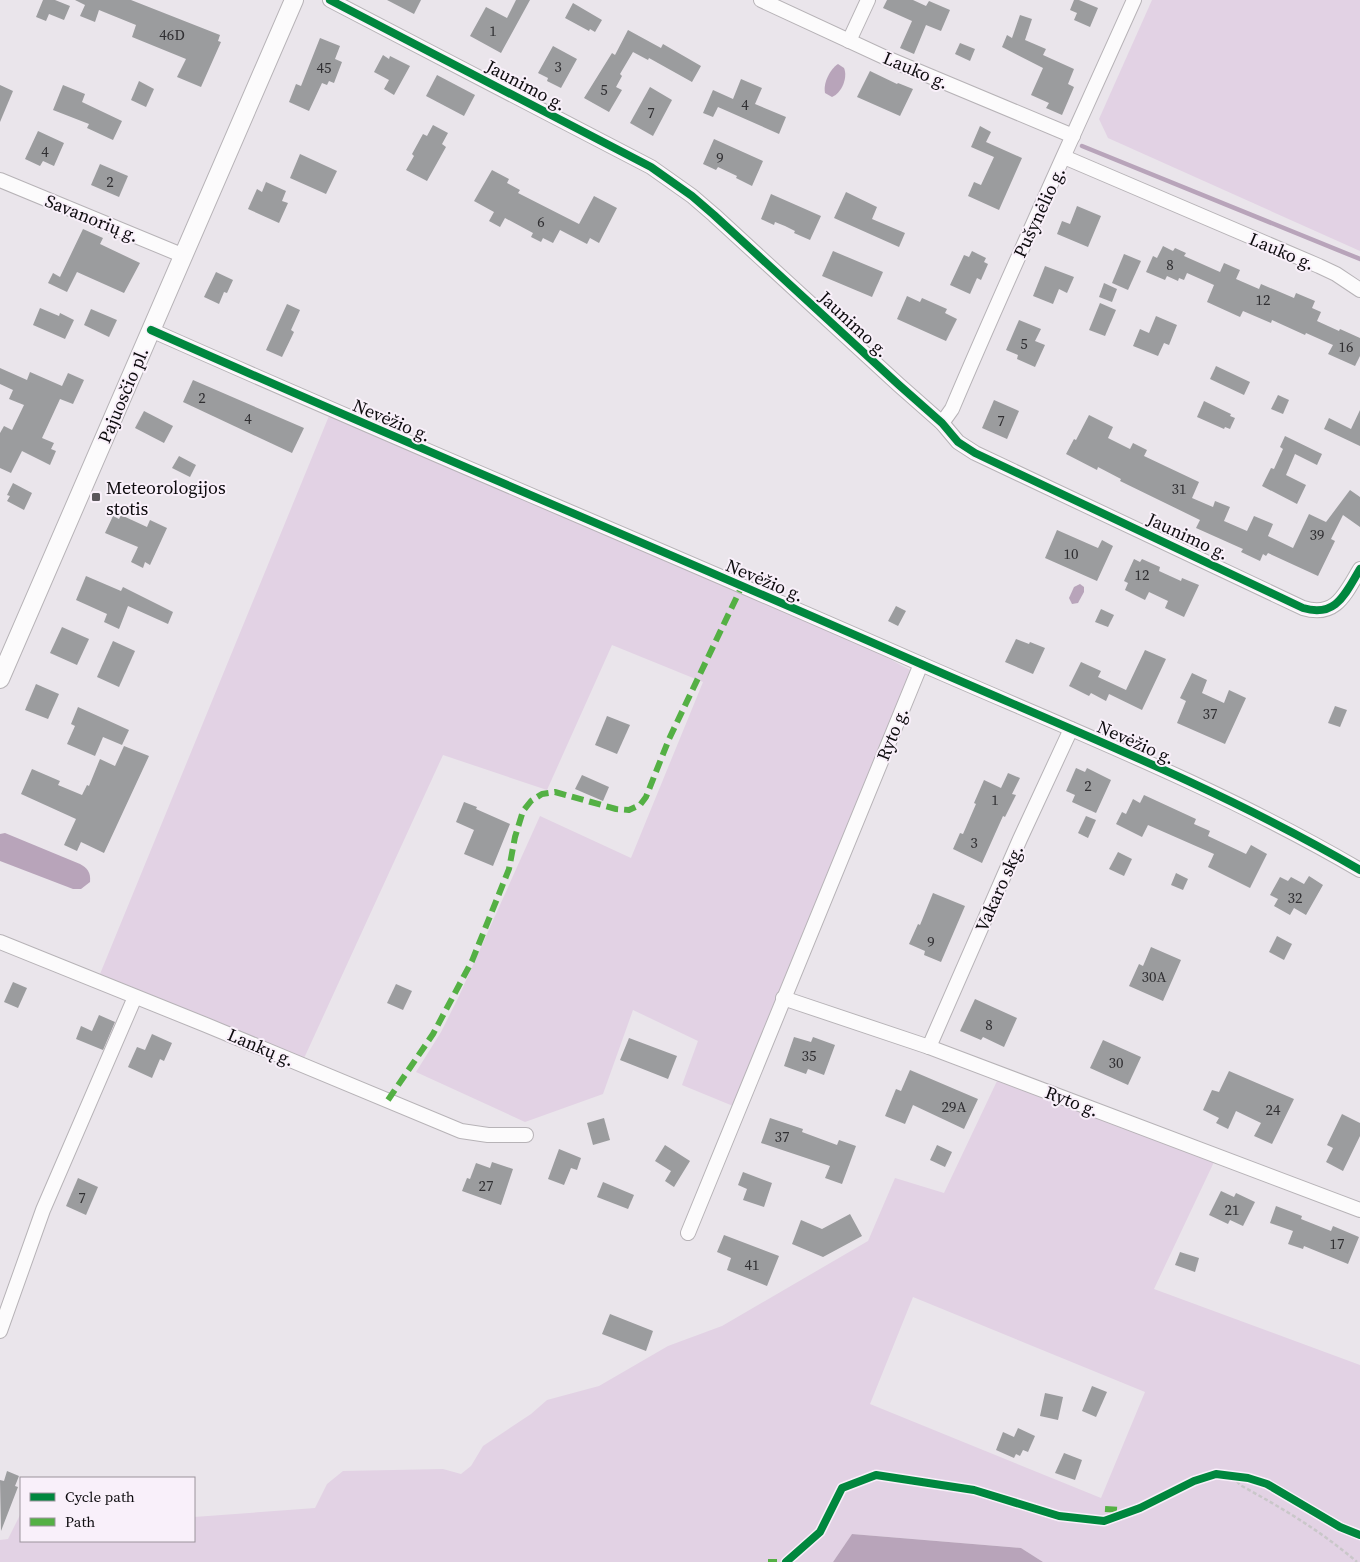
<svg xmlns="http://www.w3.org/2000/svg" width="1360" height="1562" font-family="'Source Serif 4',serif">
<rect width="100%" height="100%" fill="#eae5eb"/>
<!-- green -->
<g fill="#e2d2e4" fill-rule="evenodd">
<path d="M1152,0H1360V251L1108,138L1099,119Z"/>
<path d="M331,411L742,586L746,596L856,641L912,671L733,1106L682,1085L698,1041L633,1010L603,1094L525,1122L416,1072L441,1032L459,996L540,816L631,858L703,682L612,645L547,790L443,755L300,1067L188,1012L100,974Z"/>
<path d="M997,1081L1214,1162L1154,1289L1360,1365V1562H1043L1021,1548L852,1534L833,1562H0V1540L8,1539L21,1513V1541H194V1517L315,1508L327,1484L343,1471L443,1469L461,1474L471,1466L483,1446L531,1414L547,1400L599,1386L668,1346L722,1326L868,1241L895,1178L944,1193ZM913,1297L1145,1392L1101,1498L870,1404Z"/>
</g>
<!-- water -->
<g fill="#b8a4ba">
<path d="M838,64L844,68C848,77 842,93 832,97L825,93C823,83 830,69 838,64Z"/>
<path d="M1080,584L1084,587V592L1078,603L1072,604L1069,598L1074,587Z"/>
<path d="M5,833L80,864C87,868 91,872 90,882L81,889H73L0,861V834Z"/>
<path d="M852,1534L1021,1548L1043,1562H833Z"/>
</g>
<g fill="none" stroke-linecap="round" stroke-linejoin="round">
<!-- stream -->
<path stroke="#b8a4ba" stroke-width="4.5" d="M1082,146L1360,259"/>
</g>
<!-- building -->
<g fill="#9b9c9e">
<path d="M43,0H55L70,6L64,20L49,14L46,21L36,17Z"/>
<path d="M75,0H131L220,35L218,41L221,42L201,87L177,77L186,59L132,37L136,25L99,10L95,22L80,16L85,5Z"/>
<path d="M387,0H421L414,14Z"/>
<path d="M516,0H530L501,53L470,36L486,7L507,18Z"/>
<path d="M887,0H913L926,6L929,1L950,10L941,31L926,25L914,54L900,48L912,21L883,8Z"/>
<path d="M1074,0H1079L1098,8L1090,27L1074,20L1077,13L1070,10Z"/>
<path d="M573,3L602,20L595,32L590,29L589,31L565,18Z"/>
<path d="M1020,15L1032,19L1025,40L1046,49L1043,55L1074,69L1068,84L1074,87L1062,115L1046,108L1049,103L1031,95L1043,68L1002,47L1007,35L1012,38Z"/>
<path d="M628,30L661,48L663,44L701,66L692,82L649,58L648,60L633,52L620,74L622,76L616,87L622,90L609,112L584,98L612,53L615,55Z"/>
<path d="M320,38L340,46L335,59L342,62L334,83L329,81L327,85L322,83L309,111L289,102L296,84L301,86Z"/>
<path d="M960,43L975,49L970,61L955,54Z"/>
<path d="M553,46L577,59L561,88L547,81L548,78L538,73Z"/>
<path d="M383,55L389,59L390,56L410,66L394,95L384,89L389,80L374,72Z"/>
<path d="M870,71L897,84L898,83L913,89L900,116L857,97Z"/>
<path d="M437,75L475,95L464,116L426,96Z"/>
<path d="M741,79L762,88L755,104L786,117L779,134L718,107L713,117L703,113L713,90L733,99Z"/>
<path d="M139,81L154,89L146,107L131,100Z"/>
<path d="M0,85L13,91L0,122Z"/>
<path d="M63,85L85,94L82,102L122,121L113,140L87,128L89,124L53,110Z"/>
<path d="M650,87L672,100L653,136L630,123Z"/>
<path d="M433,125L448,133L442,144L446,147L427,181L406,170L414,156L412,154L423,134L427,136Z"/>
<path d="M980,126L991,132L986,142L1022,158L999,210L968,196L974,182L981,185L994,157L971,147Z"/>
<path d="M38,131L64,143L54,166L43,161L40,166L25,159Z"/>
<path d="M714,139L763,161L752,186L736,178L737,176L718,167L716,170L703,164Z"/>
<path d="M300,154L337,171L326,194L290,178Z"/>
<path d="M100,164L128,176L119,197L91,185Z"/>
<path d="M492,170L509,179L507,183L520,190L518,193L579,224L594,196L617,208L599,243L590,238L587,244L560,230L553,243L543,238L541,242L531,237L533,233L505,218L500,227L489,221L494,212L474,201Z"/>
<path d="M266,182L286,191L282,201L288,203L279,223L248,209L257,189L262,192Z"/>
<path d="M846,192L877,207L872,219L905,233L899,247L834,218Z"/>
<path d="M771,194L821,216L810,240L794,233L795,231L785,226L775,222L774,225L761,219Z"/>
<path d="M1077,206L1101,216L1088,247L1057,234L1062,221L1070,224Z"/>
<path d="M83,229L103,238L100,244L140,263L124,293L77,272L67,292L48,283L53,273L60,277Z"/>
<path d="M1163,246L1173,251L1175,248L1186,253L1184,256L1220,272L1224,263L1240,270L1236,279L1259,289L1261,284L1294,298L1296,293L1315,301L1312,308L1321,312L1317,321L1339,331L1340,329L1360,338V356L1355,366L1328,354L1333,345L1306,333L1305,335L1272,320L1271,323L1243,311L1240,317L1207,302L1214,285L1187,273L1184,280L1179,278L1178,281L1167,276L1165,280L1146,272L1153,256L1157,258Z"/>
<path d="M833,251L883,272L872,297L822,276Z"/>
<path d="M972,251L986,258L984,262L988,264L981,280L977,278L970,294L950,285L964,255L969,257Z"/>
<path d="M1124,254L1141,261L1128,290L1112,283Z"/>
<path d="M1045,266L1074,277L1067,293L1059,289L1053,304L1033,296Z"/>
<path d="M216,272L233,280L227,293L224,292L219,304L204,297Z"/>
<path d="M1104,283L1117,289L1112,302L1099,297Z"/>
<path d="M907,296L920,302L922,298L947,309L945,313L957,319L946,341L897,319Z"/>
<path d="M1100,303L1116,310L1105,336L1089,330Z"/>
<path d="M287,304L300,310L291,330L294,332L282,357L266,350Z"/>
<path d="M40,308L59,316L60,313L74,320L65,339L33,325Z"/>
<path d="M91,309L117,320L109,337L84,325Z"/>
<path d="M1156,316L1177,325L1169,345L1164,343L1158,356L1133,346L1140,329L1149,333Z"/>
<path d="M1019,320L1041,329L1035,341L1045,345L1035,367L1017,359L1018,355L1006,350Z"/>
<path d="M1216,366L1250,382L1244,395L1210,379Z"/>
<path d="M0,368L27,380L30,372L62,386L68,373L84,380L73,404L60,399L42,438L54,443L51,449L56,451L50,465L22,451L11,473L0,468V433L4,426L12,430L24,405L9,399L13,390L0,384Z"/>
<path d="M193,380L304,428L292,453L183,402Z"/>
<path d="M1278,395L1289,400L1283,414L1271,409Z"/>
<path d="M994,400L1019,411L1007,439L982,428Z"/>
<path d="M1204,401L1231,414L1230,416L1235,418L1230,429L1225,427L1224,429L1197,417Z"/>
<path d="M1360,410V446L1324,429L1329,418L1351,429Z"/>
<path d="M144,411L173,426L164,443L135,428Z"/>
<path d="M1089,415L1113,427L1108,438L1130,449L1133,443L1147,450L1144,456L1199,482L1192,498L1213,507L1215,501L1230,507L1224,521L1247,531L1254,516L1273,524L1268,536L1293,548L1309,514L1326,522L1350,490L1360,497V527L1343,515L1331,539L1335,541L1318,576L1268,553L1266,556L1263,554L1260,561L1241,552L1243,549L1196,528L1200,520L1120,481L1121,479L1098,467L1097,470L1066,454L1074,439L1076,440Z"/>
<path d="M1285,436L1322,454L1317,465L1295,454L1286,475L1306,485L1297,504L1262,486L1271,468L1274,469L1283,449L1280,447Z"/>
<path d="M179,456L196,465L190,477L172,468Z"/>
<path d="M13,483L32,493L24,510L7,501L10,496L7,495Z"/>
<path d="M121,515L147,527L150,520L167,528L150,565L145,562L143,568L131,562L138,547L105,533L113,516L119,519Z"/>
<path d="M1057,530L1098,548L1102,540L1113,546L1097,581L1045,558Z"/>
<path d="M1134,559L1140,562L1142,559L1160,567L1159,571L1181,581L1182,578L1199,585L1184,617L1165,608L1168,601L1149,592L1145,600L1125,590L1128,583L1124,581Z"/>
<path d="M86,576L121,591L123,587L173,612L168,624L128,606L119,629L104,622L107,614L76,600Z"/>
<path d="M896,606L906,611L898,626L888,621Z"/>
<path d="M1101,609L1114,615L1108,627L1095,622Z"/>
<path d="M62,627L89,639L77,665L50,653Z"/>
<path d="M1016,639L1029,644L1030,642L1045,648L1033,674L1005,662Z"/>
<path d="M113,641L135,651L119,687L97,677Z"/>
<path d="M1145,650L1166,659L1142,710L1109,694L1106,701L1091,693L1089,696L1069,686L1081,662L1101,671L1098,677L1126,690Z"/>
<path d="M1192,673L1207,680L1202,693L1224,703L1229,690L1246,698L1225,744L1177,723L1186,701L1180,698Z"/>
<path d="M36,684L59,694L48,719L25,710Z"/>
<path d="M1335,706L1347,710L1340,727L1328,723Z"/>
<path d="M78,707L129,730L122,745L103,737L95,756L67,744L75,726L71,724Z"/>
<path d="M607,716L630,725L617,754L595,745Z"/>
<path d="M124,746L149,756L104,853L81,842L77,851L64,845L76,819L21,794L32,769L60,781L58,785L82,795L87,785L89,786L100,759L115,766Z"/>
<path d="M1076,768L1085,772L1087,768L1111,780L1096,813L1072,802L1075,795L1066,791Z"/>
<path d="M1008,773L1020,778L1012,794L1016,795L1005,817L1003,816L982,863L953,849L960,833L963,834L976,804L974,803L984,780L1001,788Z"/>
<path d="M582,775L609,787L603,801L575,789Z"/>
<path d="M1144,795L1196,819L1194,824L1210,831L1208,836L1246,854L1251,845L1267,854L1250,888L1208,867L1214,854L1148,825L1142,837L1116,824L1122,812L1126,814L1133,799L1140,803Z"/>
<path d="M464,802L477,807L476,809L510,824L493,866L464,854L474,830L456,822Z"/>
<path d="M1086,816L1096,820L1088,838L1078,833Z"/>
<path d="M1118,852L1132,859L1124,876L1109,869Z"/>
<path d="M1176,873L1188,879L1183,890L1171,885Z"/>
<path d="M1309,876L1323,885L1306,915L1294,908L1290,915L1274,906L1278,899L1270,895L1280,877L1288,881L1291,877L1304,884Z"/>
<path d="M933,893L965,906L941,962L924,955L925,951L909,944L918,924L920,925Z"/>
<path d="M1277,936L1292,944L1284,960L1269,952Z"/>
<path d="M1151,947L1181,960L1163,1001L1129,986L1139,964L1143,966Z"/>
<path d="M13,982L27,988L18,1008L4,1002Z"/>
<path d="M396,984L412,991L403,1010L387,1003Z"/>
<path d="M975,999L1017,1018L1004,1047L983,1037L981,1040L960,1031Z"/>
<path d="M99,1015L115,1022L103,1050L76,1039L81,1026L92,1031Z"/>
<path d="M152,1034L172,1043L164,1061L160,1059L152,1078L128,1067L137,1047L145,1050Z"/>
<path d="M794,1037L811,1042L813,1037L835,1045L824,1075L808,1069L806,1074L784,1066Z"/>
<path d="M629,1038L677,1056L668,1079L620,1060Z"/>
<path d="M1103,1040L1141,1057L1128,1085L1090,1068Z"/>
<path d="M910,1070L978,1099L964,1129L913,1105L905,1124L885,1116L896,1089L901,1091Z"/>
<path d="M1229,1071L1294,1099L1272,1144L1254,1136L1261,1123L1236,1111L1228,1129L1216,1123L1219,1118L1203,1110L1212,1090L1219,1092Z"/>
<path d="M1342,1114L1360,1123V1136L1343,1171L1326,1162L1333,1148L1327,1145Z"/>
<path d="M604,1118L610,1140L593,1145L587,1123Z"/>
<path d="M770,1118L803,1129L802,1132L837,1145L839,1140L856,1146L842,1184L825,1178L830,1166L761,1143Z"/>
<path d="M665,1145L690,1161L674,1187L665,1181L671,1171L655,1161Z"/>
<path d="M937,1145L952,1152L945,1167L930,1160Z"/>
<path d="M559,1149L581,1158L577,1170L571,1168L564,1185L548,1179Z"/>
<path d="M492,1162L513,1169L501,1205L462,1191L467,1178L470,1179L476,1163L490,1168Z"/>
<path d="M743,1172L772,1183L764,1207L743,1200L747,1189L738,1185Z"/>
<path d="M78,1178L98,1187L86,1215L66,1206Z"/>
<path d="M603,1182L634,1195L628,1209L597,1197Z"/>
<path d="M1221,1191L1234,1197L1236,1193L1255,1202L1243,1226L1230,1220L1228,1224L1209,1215Z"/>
<path d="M1276,1206L1302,1216L1301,1219L1331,1231L1333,1226L1359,1237L1348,1264L1304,1246L1303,1249L1288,1244L1293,1231L1270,1223Z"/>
<path d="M850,1214L862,1236L823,1257L792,1244L801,1220L822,1229Z"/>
<path d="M724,1235L779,1256L767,1286L727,1270L731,1258L717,1252Z"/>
<path d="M1180,1252L1199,1258L1195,1272L1175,1265Z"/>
<path d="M610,1314L653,1331L646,1351L602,1334Z"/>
<path d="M1092,1386L1107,1392L1096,1417L1082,1411Z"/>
<path d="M1045,1393L1063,1397L1058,1420L1040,1416Z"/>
<path d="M1018,1428L1035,1436L1028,1452L1023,1450L1020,1456L1016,1454L1014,1458L996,1450L1003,1432L1014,1437Z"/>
<path d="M1064,1453L1082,1460L1075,1480L1055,1473Z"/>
<path d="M7,1471L19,1476L15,1486L18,1487L1,1531L0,1480L4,1481Z"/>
</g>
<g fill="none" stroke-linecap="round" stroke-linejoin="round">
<defs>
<g id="minor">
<path d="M330,0L651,167L692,196L714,215L899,385L942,423L958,442L975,453L1303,608C1336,618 1345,594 1360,569"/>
<path d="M761,0L884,57L1073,136"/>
<path d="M849,41L868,0"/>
<path d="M1064,157L1319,266L1336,274L1360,290"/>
<path d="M0,180L184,256"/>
<path d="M151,330C407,444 665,551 921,664C1069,729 1220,788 1360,870"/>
<path d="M942,423L952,409C1010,272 1073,136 1134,0"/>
<path d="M0,942L206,1025L461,1131L488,1135H526"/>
<path d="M783,998L929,1047L1360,1210"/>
<path d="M929,1047L1020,839L1071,729"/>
<path d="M688,1233L921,664"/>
<path d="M0,1331L43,1210L135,997"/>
</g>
<path id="major" d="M0,679L294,0"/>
</defs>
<!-- minor casing -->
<use href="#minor" stroke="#b7b3b7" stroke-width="16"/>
<!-- major casing -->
<use href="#major" stroke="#b7b3b7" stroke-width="20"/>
<!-- path -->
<path stroke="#c9c7c9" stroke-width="2.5" stroke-dasharray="4 2.5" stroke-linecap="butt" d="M1233,1476L1240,1485C1282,1508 1321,1531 1357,1562"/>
<!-- minor -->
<use href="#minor" stroke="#fcfbfc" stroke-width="14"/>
<!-- major -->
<use href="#major" stroke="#fcfbfc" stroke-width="18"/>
<!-- quiet -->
<g stroke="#54b044" stroke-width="6" stroke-dasharray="12 6" stroke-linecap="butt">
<path d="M388,1100L433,1034L472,961L509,869L515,837L523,811L531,801L542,794L555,792L616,809L629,810L640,805L646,797L669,739L742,586"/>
<path d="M1105,1509L1119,1510L1122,1513"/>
<path d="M768,1562H777"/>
</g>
<defs>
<g id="cycleway">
<path d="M330,0L651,167L692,196L714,215L899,385L942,423L958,442L975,453L1303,608C1336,618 1345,594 1360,569"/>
<path d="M151,330C407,444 665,551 921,664C1069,729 1220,788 1360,870"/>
<path d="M786,1562L820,1532L842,1488L876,1475L974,1490L1059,1516L1104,1521L1140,1508L1194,1481L1216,1474L1248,1478L1267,1484L1340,1527L1360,1535"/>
</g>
</defs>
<!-- cycleway casing -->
<use href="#cycleway" stroke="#f9f0fa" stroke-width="11"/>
<!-- cycleway -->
<use href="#cycleway" stroke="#00873e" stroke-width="8"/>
</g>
<!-- markers -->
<rect fill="#5a575b" stroke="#f9f0fa" stroke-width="2" x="91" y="492" width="10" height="10" rx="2.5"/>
<g text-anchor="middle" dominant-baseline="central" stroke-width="4" stroke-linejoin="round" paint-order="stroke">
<!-- number labels -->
<g font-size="15" fill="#302f32">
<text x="493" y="30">1</text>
<text x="172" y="34">46D</text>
<text x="558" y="66">3</text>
<text x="324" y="67">45</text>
<text x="604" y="89">5</text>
<text x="745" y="104">4</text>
<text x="651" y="112">7</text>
<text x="45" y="151">4</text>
<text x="720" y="157">9</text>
<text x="110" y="181">2</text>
<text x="541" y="221">6</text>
<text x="1170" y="264">8</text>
<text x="1263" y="299">12</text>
<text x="1024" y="343">5</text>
<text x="1346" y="346">16</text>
<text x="202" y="397">2</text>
<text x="248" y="418">4</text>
<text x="1001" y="420">7</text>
<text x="1179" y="488">31</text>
<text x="1317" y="534">39</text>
<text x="1071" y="553">10</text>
<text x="1142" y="574">12</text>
<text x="1210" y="713">37</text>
<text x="1088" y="785">2</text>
<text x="995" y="799">1</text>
<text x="974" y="842">3</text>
<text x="1295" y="897">32</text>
<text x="931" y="941">9</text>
<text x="1154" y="976">30A</text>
<text x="989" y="1024">8</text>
<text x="809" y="1055">35</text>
<text x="1116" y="1062">30</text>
<text x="954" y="1106">29A</text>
<text x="1273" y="1109">24</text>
<text x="782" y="1136">37</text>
<text x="486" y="1185">27</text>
<text x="82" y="1197">7</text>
<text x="1232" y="1209">21</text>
<text x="1337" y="1243">17</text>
<text x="752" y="1264">41</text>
</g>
<!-- street labels -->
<g font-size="18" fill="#0d0b0e" stroke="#f9f0fa">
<text transform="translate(916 70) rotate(23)">Lauko g.</text>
<text transform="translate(526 85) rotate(28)">Jaunimo g.</text>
<text transform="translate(1039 212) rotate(-65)">Pušynėlio g.</text>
<text transform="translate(92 218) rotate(22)">Savanorių g.</text>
<text transform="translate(1282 251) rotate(23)">Lauko g.</text>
<text transform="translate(854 324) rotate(43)">Jaunimo g.</text>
<text transform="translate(123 395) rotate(-67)">Pajuosčio pl.</text>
<text transform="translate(392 420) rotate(23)">Nevėžio g.</text>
<text transform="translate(1188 536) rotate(25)">Jaunimo g.</text>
<text transform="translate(765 580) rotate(23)">Nevėžio g.</text>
<text transform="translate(892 734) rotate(-68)">Ryto g.</text>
<text transform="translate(1136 742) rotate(24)">Nevėžio g.</text>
<text transform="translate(999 888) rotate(-66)">Vakaro skg.</text>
<text transform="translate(261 1047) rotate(23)">Lankų g.</text>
<text transform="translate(1072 1101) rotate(21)">Ryto g.</text>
</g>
<!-- poi labels -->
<g font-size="18" fill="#0d0b0e" stroke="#f9f0fa" text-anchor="start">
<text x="106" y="487">Meteorologijos<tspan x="106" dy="21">stotis</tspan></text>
</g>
</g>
<!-- legend -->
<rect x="20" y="1477" width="175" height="65" fill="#f9f0fa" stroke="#9b949c"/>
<rect x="30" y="1493" width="25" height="8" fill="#00873e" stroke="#9b949c"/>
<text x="65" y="1502" font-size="15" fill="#0d0b0e">Cycle path</text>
<rect x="30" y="1518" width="25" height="8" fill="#54b044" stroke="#9b949c"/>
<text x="65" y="1527" font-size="15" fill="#0d0b0e">Path</text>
</svg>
